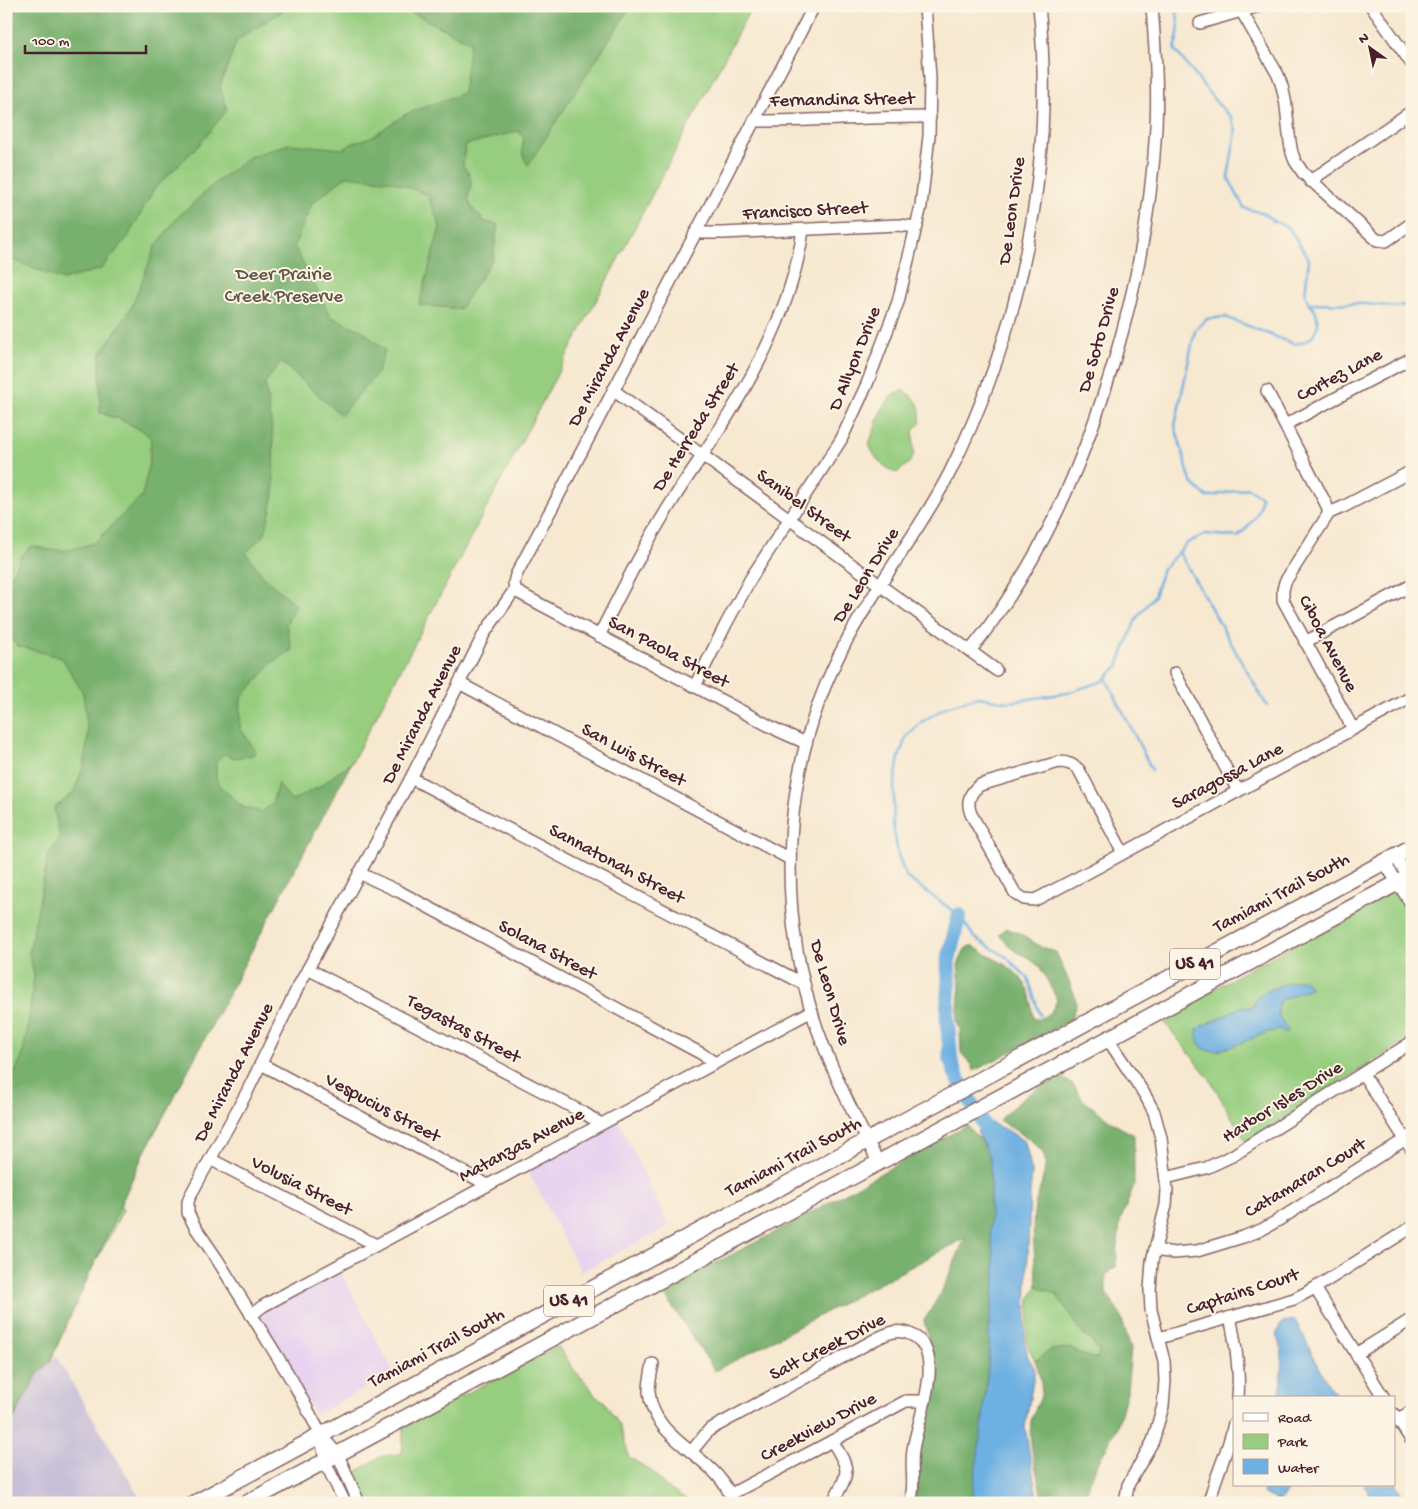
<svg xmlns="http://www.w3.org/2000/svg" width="1418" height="1509" font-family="'Gochi Hand',sans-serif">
<rect width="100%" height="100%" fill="#fcf5e5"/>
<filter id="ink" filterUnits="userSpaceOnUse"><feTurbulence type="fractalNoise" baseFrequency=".02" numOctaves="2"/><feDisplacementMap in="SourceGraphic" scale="10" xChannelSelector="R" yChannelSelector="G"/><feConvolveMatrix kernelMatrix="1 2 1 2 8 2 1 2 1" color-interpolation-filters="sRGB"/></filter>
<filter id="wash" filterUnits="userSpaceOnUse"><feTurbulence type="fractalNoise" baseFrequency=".0096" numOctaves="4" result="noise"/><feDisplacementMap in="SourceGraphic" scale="20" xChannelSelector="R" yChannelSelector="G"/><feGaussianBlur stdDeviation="1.12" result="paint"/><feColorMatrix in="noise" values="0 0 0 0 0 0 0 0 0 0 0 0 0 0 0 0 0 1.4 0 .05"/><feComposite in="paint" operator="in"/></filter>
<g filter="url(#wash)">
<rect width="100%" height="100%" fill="#f7e8d0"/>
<!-- built -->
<g fill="#e7d2ef">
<path d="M618,1120L669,1226L581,1272L527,1169L601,1129L603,1130L604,1127Z"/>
<path d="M340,1270L394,1373L315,1415L257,1316Z"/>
</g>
<!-- industrial -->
<path fill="#c8bfd8" d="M56,1356L143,1503H6V1432L39,1372Z"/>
<!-- green -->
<g fill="#96cd7f" stroke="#707655" fill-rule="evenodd">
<path d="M6,6H752L352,762L347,766L118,1203L123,1210L6,1433Z"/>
<path d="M902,390C919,400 921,405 920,424L914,428C910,454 923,455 896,473C882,466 874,458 869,444L881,411L892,395Z"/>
<path d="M1397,890L1412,912V1037L1246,1142L1209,1078L1162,1019L1238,975ZM1301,980L1310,988L1279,1001L1278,1015L1288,1031L1279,1028L1274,1032H1267L1218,1051L1209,1022L1217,1020L1242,1006L1251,1008L1258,997L1276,987Z"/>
<path d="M1037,1286L1057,1295L1082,1333L1093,1343L1099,1351V1358H1092L1080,1354L1071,1348L1051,1350L1035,1361L1028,1346L1027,1340L1030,1298Z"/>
<path d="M558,1346L574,1370L588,1384L595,1396L604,1401L620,1426L629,1457L653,1472L664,1485L690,1503H368L356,1472L380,1457L402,1453L404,1426Z"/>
</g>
<!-- forest -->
<g fill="#78b06e" stroke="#61684c">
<path d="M6,6H287L281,12L237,40L220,87L227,110L198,146L154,189L128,237L101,269L63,280L6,257Z"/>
<path d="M407,6H631L528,165C522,156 521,150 524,139L519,131L465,145L463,166C475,180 471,183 468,199L472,208L485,222L498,224L493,258L460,309L419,305L440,227L428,195L392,181L347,176L312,203L294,246L331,317L363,331L385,350L377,373L341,415L281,362L265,383L273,436L274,495L265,534L246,553L264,577L296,605L286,624L292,650L272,663L241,699L240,728L256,751L253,755L234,758L224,754L216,761V779L223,789L243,807L262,812L272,804L278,783L291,801L319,787L352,762L143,1155L50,1362L39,1372L6,1432V1093L22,1057L28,1027L34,975L29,953L48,856L60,838L54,808L73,793L84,766L88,735L83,693L62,658L18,646L6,636V585L21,557L31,546L52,550H69L94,543L142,496L149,465L151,439L143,431L119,419L100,413V355L132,306L155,247L177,218L215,183L249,157L289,144L344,149L351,144L373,136L406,114L463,93L470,42L411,12Z"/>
<path d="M6,792L13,798L7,835L10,853L9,882L6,895Z"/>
<path d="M1005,928L1020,933L1041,947L1056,952L1074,993L1076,1003L1071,1020L974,1071L972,1065L961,1053L960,1029L957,1022L960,983L958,965L965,949L970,946H973C997,963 1020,965 1030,996C1032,1004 1031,1011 1034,1019C1046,1019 1053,1011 1057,1000L1051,987L1039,966L1027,957L1012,949L999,935Z"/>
<path d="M1060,1077L1073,1084L1083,1100L1116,1125L1134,1135V1185L1120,1222L1116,1267L1110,1270L1106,1276V1293L1120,1314L1131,1348L1127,1392L1117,1427L1095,1469L1087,1491L1089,1503H1042C1040,1476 1027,1448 1031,1421C1032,1414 1037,1406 1040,1399C1044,1388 1039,1371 1035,1361L1051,1350L1071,1348L1080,1354L1092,1358H1098L1099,1351L1093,1343L1082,1333L1057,1295L1037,1286C1037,1278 1035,1271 1035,1263C1034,1242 1031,1222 1036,1201C1039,1191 1047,1170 1045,1159C1042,1142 1012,1130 999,1120C1018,1101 1035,1088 1060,1077Z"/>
<path d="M967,1125L972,1132L981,1139L995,1161L997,1288L980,1503H915L917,1454L928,1406H930L935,1365L924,1321L943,1289L965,1238L715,1371L662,1291L783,1228Z"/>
</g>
<!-- water -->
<g fill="#6db0e2" stroke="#5c6886">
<path d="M1301,980L1307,982L1310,988L1279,1001L1278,1015L1288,1031L1287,1032L1284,1033L1281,1029C1276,1028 1273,1033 1267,1032C1259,1036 1250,1039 1241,1043C1224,1049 1196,1061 1197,1030L1201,1026L1217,1020L1242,1006L1251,1008C1254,1005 1255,1001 1258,998C1265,989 1290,982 1301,980Z"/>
<path d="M991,1123L1009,1131L1025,1142L1032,1172L1030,1194L1025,1342L1028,1357L1035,1369L1025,1427L1038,1503H971L982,1425L989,1357V1322L995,1285L994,1261L990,1229V1158L977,1131Z"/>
<path d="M1295,1320L1326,1380L1338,1398H1280L1282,1350L1276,1335C1283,1322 1277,1322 1295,1320Z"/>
<path d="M1394,1482L1408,1503H1374L1364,1485H1394Z"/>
<path d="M1265,1485H1291L1280,1501L1263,1494Z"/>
</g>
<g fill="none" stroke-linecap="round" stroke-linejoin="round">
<!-- stream -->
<g stroke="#6db0e2" stroke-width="2.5">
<path d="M1309,303L1367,304L1395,307L1412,303"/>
<path d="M1179,552L1267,706"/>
<path d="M1106,678L1152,770"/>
<path d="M1040,1015L1028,978L1005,956L974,937L959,915L906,877L898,855L893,825L894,787L899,757L906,737L923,721L946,707L978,697L1010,702L1067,693L1103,681L1118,666L1136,619L1154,596L1163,569L1187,543L1206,534L1238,537C1250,524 1261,515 1261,497L1248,488L1207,497L1191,482L1175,426L1195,330L1207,319L1225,317L1294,344L1304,342L1312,337L1318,325L1316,312L1309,303L1305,294L1309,259L1288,227L1273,221L1265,214L1244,208L1228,177L1236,131L1231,117L1217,103L1175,50L1179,28L1176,6"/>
</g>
<!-- river -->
<path stroke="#6db0e2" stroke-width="15" d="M959,915L948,962L949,976L947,1018L951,1061L956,1075L994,1144"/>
</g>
</g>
<g filter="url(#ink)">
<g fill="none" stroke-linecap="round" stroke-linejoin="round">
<defs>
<g id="minor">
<path d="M1371,6L1412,64"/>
<path d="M1242,12L1278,75C1289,101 1286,126 1292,153L1295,161L1303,173L1377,240L1386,241L1412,223"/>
<path d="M1200,23L1259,6"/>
<path d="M754,121C813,121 871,117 930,117"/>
<path d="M1310,181L1412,111"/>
<path d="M695,233H723L898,225L917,227"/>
<path d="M613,390L996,670"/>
<path d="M1267,391L1326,504L1329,513L1285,582L1283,590V600L1353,729"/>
<path d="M1285,425L1412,358"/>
<path d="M1329,513L1343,507L1412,471"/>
<path d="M515,589L519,593L779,731L806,743"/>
<path d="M599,636C622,590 645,544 673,500C682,485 692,471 702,456C748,388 792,312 803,230"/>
<path d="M1305,642L1412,585"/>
<path d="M970,651C1041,563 1083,465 1115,358C1137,283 1152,205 1156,127C1158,87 1155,46 1152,6"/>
<path d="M1175,673L1238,791"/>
<path d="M459,683L790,859"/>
<path d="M695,686L726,624L751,578L841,440L867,384L898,302L921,206L929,136L930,78L925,6"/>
<path d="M411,778L804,984"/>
<path d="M1123,853L1079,770C1073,764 1067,762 1059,762L980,785C970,792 966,802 971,814L1015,893L1024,899L1035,900L1085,874L1412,697"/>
<path d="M1395,856L1412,883"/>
<path d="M1384,862L1412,905"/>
<path d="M359,873L400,892L702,1054L715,1063"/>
<path d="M308,969L584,1113L601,1124"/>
<path d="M1107,1038L1145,1095L1154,1112L1161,1138L1167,1190L1166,1205L1152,1261L1150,1290L1151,1310L1164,1361L1165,1381L1163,1406L1153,1441L1128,1485L1125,1503"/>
<path d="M261,1064L488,1185"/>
<path d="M1363,1074L1412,1150"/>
<path d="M210,1159L376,1245"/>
<path d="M878,1162C856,1119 833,1074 817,1028C773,901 783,758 847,640C878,582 920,531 950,472C1021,329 1056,166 1039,6"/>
<path d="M1166,1178L1206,1168L1232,1156L1412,1042"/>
<path d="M1155,1250L1174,1253L1197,1251L1243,1237L1261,1230L1277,1221L1412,1135"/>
<path d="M1315,1288L1384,1398"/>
<path d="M251,1315L263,1306L812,1011"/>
<path d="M1230,1317C1236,1344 1240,1370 1238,1398"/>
<path d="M1159,1338L1294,1299L1315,1288L1412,1227"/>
<path d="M1356,1354L1412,1319"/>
<path d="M653,1364C651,1373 649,1383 649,1391C652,1444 720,1455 733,1503"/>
<path d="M1394,1414L1412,1441"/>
<path d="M1398,1419L1412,1411"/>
<path d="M321,1435L293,1382L217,1259L195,1227L188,1213V1202L190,1196L247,1092L297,989L411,778L484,634L515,589L514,583L516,575L561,491L814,6"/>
<path d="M691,1452L709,1430L876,1339C888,1333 898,1328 912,1335C948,1353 917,1420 913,1450C910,1468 916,1485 910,1503"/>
<path d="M731,1494L832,1441L906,1401H925"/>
<path d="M345,1503L325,1462L321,1435L338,1455L359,1503"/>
<path d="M832,1503C849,1472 852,1472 832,1441"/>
<path d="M1209,1503C1215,1475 1229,1451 1234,1423"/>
</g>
<g id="major">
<path d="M195,1503L1412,847"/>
<path d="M247,1503L1412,875"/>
</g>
</defs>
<!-- minor casing -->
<use href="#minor" stroke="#876565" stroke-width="14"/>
<!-- major casing -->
<use href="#major" stroke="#876565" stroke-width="18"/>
<!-- minor -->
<use href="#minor" stroke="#fff" stroke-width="11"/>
<!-- major -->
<use href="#major" stroke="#fff" stroke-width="15"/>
</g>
</g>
<g text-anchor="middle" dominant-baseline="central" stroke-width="4" stroke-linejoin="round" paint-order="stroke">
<!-- shield labels -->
<g fill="#fcf5e5" stroke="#7f5f63" stroke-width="1">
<rect x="1170" y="948.5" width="50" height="31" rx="4"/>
<rect x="544" y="1285.5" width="50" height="31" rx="4"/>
</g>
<g font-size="18" font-weight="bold" fill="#4a1f2b">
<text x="1195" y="964">US 41</text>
<text x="569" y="1301">US 41</text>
</g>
<!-- street labels -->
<g font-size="19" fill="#4a1f2b" stroke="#fcf5e5">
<text transform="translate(842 101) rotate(-1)">Fernandina Street</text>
<text transform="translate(1013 211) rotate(-82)">De Leon Drive</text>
<text transform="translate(805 212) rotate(-3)">Francisco Street</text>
<text transform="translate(1100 340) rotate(-74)">De Soto Drive</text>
<text transform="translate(610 358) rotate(-62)">De Miranda Avenue</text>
<text transform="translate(856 359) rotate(-68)">D Allyon Drive</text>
<text transform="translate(1340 376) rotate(-28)">Cortez Lane</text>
<text transform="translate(697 428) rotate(-58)">De Herreda Street</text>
<text transform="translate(803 507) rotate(36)">Sanibel Street</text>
<text transform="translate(867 576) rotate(-58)">De Leon Drive</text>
<text transform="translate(1327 644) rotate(62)">Ciboa Avenue</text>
<text transform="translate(668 653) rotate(28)">San Paola Street</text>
<text transform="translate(423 715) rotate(-63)">De Miranda Avenue</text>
<text transform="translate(633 756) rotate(28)">San Luis Street</text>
<text transform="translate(1228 777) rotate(-28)">Saragossa Lane</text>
<text transform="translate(616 865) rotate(28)">Sannatonah Street</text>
<text transform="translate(1282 894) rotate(-28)">Tamiami Trail South</text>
<text transform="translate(547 951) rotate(28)">Solana Street</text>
<text transform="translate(829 993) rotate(74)">De Leon Drive</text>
<text transform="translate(463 1030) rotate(28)">Tegastas Street</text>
<text transform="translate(235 1073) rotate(-63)">De Miranda Avenue</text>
<text transform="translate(1283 1103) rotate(-32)">Harbor Isles Drive</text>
<text transform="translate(382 1109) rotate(28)">Vespucius Street</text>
<text transform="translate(522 1146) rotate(-28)">Matanzas Avenue</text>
<text transform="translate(794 1158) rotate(-28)">Tamiami Trail South</text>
<text transform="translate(1306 1179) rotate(-31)">Catamaran Court</text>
<text transform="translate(301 1187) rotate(27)">Volusia Street</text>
<text transform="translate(1243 1293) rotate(-18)">Captains Court</text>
<text transform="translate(828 1348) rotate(-27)">Salt Creek Drive</text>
<text transform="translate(437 1349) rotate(-28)">Tamiami Trail South</text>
<text transform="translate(819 1428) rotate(-28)">Creekview Drive</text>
</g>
<!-- park labels -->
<g font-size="19" fill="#615344" stroke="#fcf5e5">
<text x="284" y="275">Deer Prairie<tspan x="284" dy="22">Creek Preserve</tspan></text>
</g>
</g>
<!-- margin -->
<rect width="1418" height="1509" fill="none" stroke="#fcf5e5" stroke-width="25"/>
<!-- legend -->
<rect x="1233" y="1396" width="162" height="90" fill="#fcf5e5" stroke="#b59f9b"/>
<rect x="1243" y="1413" width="25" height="8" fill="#ffffff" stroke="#b59f9b"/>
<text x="1278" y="1422" font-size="15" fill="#4a1f2b">Road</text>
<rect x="1243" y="1434" width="25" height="15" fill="#96cd7f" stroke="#b59f9b"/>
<text x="1278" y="1446" font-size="15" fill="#4a1f2b">Park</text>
<rect x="1243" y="1459" width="25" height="15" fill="#6db0e2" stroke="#b59f9b"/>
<text x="1278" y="1472" font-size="15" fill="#4a1f2b">Water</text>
<!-- north arrow -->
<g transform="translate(1370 48) rotate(327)" stroke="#fcf5e5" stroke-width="4" paint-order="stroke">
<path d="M0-4L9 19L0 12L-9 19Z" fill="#4a1f2b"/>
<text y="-8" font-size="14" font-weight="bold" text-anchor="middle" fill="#4a1f2b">N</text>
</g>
<!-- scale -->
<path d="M25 45v8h121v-8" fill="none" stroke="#4a1f2b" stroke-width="2.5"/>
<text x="32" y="45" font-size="15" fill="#4a1f2b" stroke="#fcf5e5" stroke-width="4" paint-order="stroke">100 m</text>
</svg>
